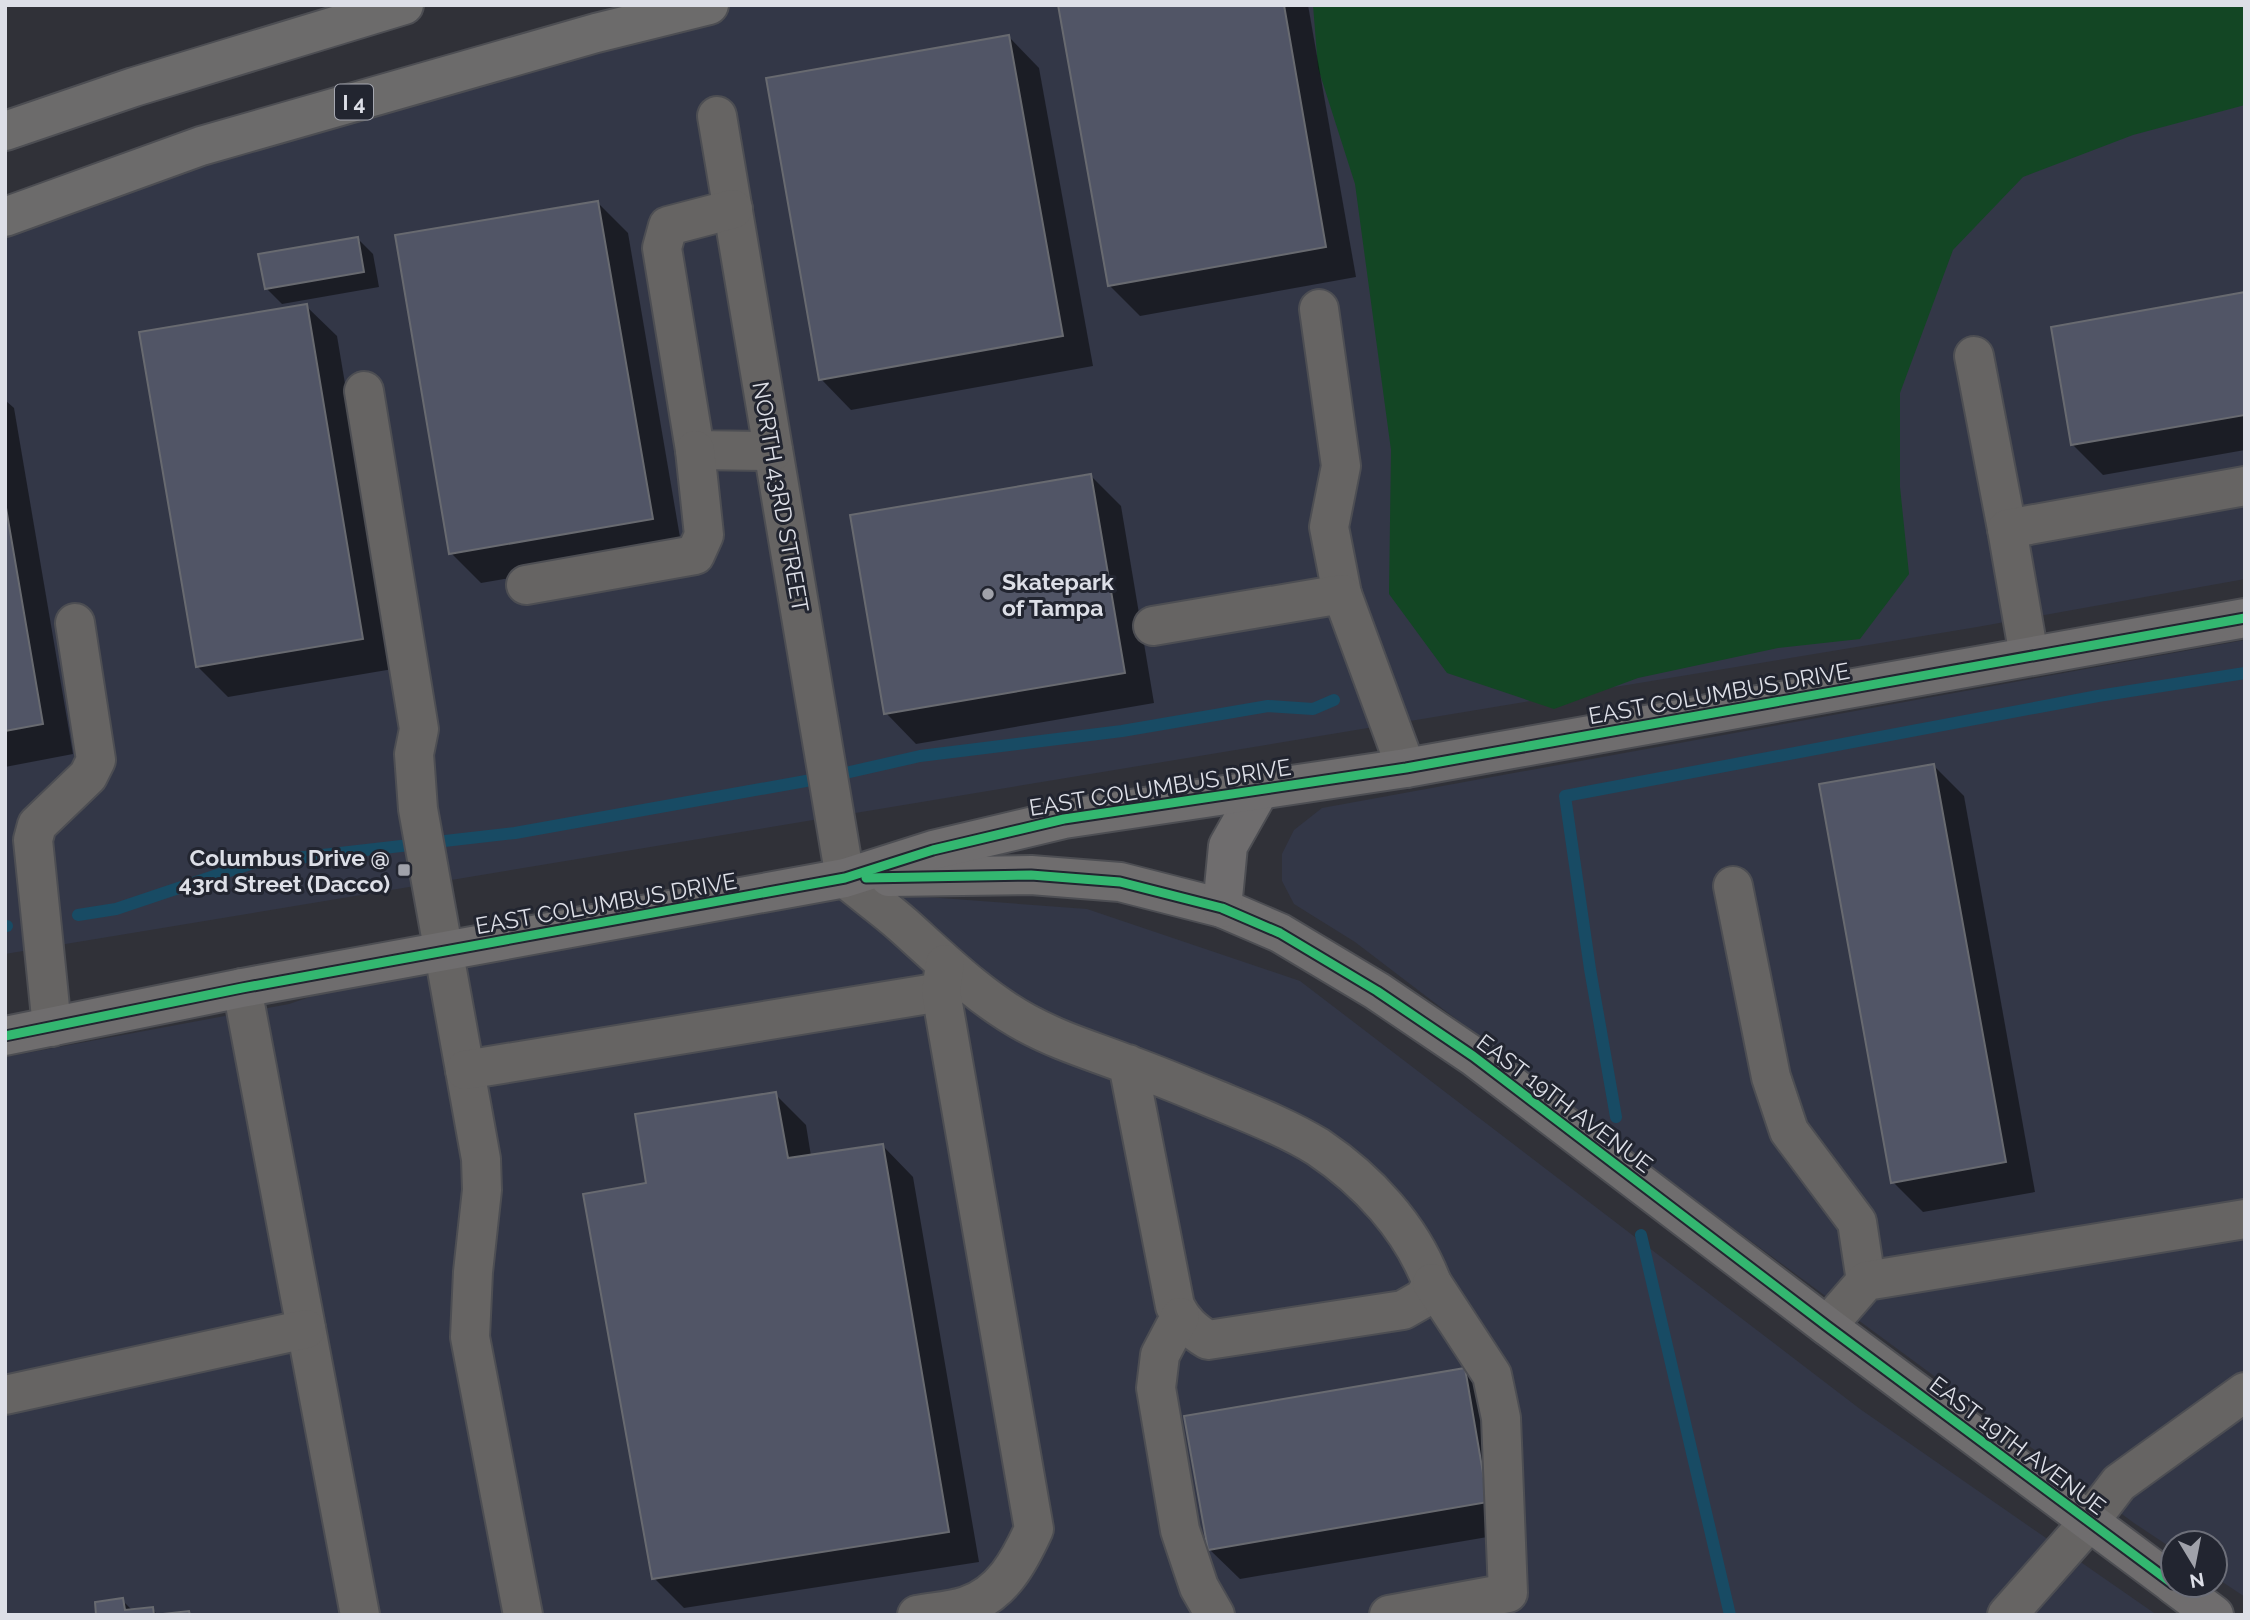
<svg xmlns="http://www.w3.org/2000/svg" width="2250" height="1620" font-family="Raleway,sans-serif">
<rect width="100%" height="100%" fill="#303138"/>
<!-- built -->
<g fill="#333747">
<path d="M696,5H2245V579L1977,627L5,954V227Z"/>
<path d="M2245,640V1597L2215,1577V1543H2173V1549L2134,1523L1646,1164L1355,942L1294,904L1282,881V854L1294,830L1322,808Z"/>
<path d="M860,892L1087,909L1300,981L1860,1409L2157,1615H5V1057L289,1004L357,981Z"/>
</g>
<!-- green -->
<path fill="#134624" d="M1313,5H2245V105L2133,135L2023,177L1953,250L1900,393V487L1909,574L1860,639L1778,648L1638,678L1554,709L1447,673L1389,594L1391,450L1355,184L1318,68Z"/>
<!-- shadow -->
<g fill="#0007">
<path d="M1060,5H1308L1356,277L1140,316L1109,285Z"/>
<path d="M1009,37L1039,68L1093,366L851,410L821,379Z"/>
<path d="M598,203L628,233L682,549L481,583L451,553Z"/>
<path d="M358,239L373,254L379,287L282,304L266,288Z"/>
<path d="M2245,294V450L2103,475L2073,445Z"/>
<path d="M306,306L337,336L393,669L228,697L197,666Z"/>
<path d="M5,400L14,408L73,754L5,767Z"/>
<path d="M1091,476L1121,506L1154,703L916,744L886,713Z"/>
<path d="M1934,766L1964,796L2035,1192L1923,1212L1893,1182Z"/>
<path d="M775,1094L806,1125L811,1156L883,1146L913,1177L979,1562L684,1608L654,1578L648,1184Z"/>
<path d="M1464,1369L1494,1400L1517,1532L1240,1579L1209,1549Z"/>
<path d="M122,1600L133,1611L152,1609L158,1615H98Z"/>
</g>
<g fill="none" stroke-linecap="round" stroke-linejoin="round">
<!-- stream -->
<g stroke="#184b64" stroke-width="12">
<path d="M78,915L116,909L253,863L515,833L828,777L920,756L1122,731L1268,706L1313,709L1334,700"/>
<path d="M5,926H7"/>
<path d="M1616,1117L1590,969L1565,796L2098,696L2245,673"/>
<path d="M1641,1235L1730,1615"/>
</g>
</g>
<!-- building -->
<g fill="#515566" stroke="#686a70" stroke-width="2">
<path d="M1058,5H1284L1326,247L1108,286Z"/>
<path d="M1009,35L1063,336L819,380L766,78Z"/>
<path d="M598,201L653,519L449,554L395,235Z"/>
<path d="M358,237L364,272L265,289L258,254Z"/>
<path d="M2245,292V415L2071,445L2051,327Z"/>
<path d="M307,304L363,639L196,667L139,332Z"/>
<path d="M1091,474L1125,673L884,714L850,515Z"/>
<path d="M5,502L43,724L5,731Z"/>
<path d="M1934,764L2006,1162L1891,1183L1819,784Z"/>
<path d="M776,1092L788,1158L883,1144L949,1532L652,1579L583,1194L646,1183L635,1114Z"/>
<path d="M1465,1368L1488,1502L1208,1550L1184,1416Z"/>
<path d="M123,1598L125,1610L153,1607L154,1615L189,1611L190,1615H96L95,1602Z"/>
</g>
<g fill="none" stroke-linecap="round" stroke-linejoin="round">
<defs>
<g id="minor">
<path d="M717,116L845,878C864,894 884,908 903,925C942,960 980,998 1026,1023C1061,1042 1093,1051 1129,1065C1159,1076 1188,1088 1217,1100C1251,1114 1287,1128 1318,1147C1367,1180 1411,1227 1432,1283L1424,1298L1403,1310L1208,1340C1193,1331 1183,1322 1175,1306L1128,1064"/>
<path d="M733,209L668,226L662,248L695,450L773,451"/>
<path d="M1319,309L1341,466L1329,527L1342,594"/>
<path d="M1974,356L2007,529"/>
<path d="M364,391L419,729L414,754L418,809L481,1159L482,1190L473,1272L470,1337L523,1615"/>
<path d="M526,585L695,555L704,535L695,450"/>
<path d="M1153,626L1342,594L1406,768"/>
<path d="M2029,656L2007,529L2245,486"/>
<path d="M1733,886L1771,1077L1789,1131L1857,1222L1866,1281"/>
<path d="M242,988L360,1615"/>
<path d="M52,1027L33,840L37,825L88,776L96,760L75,623"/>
<path d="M465,1070L941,992"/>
<path d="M1180,1317L1160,1355L1156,1388L1180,1530L1199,1587L1215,1615"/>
<path d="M1827,1326L1866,1281L2245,1219"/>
<path d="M5,1395L306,1329"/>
<path d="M917,1615C933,1612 951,1611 966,1606C1002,1594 1019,1562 1034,1529L941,992L945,964"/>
<path d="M1389,1615L1508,1593L1501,1418L1492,1375L1432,1283"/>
<path d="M2007,1615L2089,1522L2119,1483L2245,1392"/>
</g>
<g id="major">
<path d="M889,877L1031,875L1120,882L1222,908L1280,933L1377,991L1473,1056L1827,1326L2173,1584"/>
<path d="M1222,908L1228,846L1259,791"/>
<path d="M5,1036L242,988L845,878L933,850L1064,819L1406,768L2245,618"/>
<path d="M2174,1585L2214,1615"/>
</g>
<g id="highway">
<path d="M5,131L134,87L404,5"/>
<path d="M5,217L201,146L596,33L709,5"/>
</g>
</defs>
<!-- minor casing -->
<use href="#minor" stroke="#4d4e53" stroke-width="42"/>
<!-- major casing -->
<use href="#major" stroke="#4d4e53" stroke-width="42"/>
<!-- highway casing -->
<use href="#highway" stroke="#4d4e53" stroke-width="42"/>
<!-- minor -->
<use href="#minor" stroke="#666463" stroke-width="38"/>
<!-- major -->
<use href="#major" stroke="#6f6d6e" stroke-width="38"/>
<!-- highway -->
<use href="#highway" stroke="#6c6b6b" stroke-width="38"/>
<defs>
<g id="cycleway">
<path d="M866,878L1031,875L1120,882L1222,908L1280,933L1377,991L1473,1056L1827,1326L2173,1584"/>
<path d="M5,1036L242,988L845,878L933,850L1064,819L1406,768L2245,618"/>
</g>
</defs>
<!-- cycleway casing -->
<use href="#cycleway" stroke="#222530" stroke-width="13"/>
<!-- cycleway -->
<use href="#cycleway" stroke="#33b770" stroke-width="9"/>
</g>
<!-- markers -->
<g fill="#a0a2aa" stroke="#222530" stroke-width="2.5">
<circle cx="988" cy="594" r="7"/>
<rect x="397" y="863" width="14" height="14" rx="3.5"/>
</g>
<g text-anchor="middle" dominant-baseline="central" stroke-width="6" stroke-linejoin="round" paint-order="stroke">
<!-- shield labels -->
<rect fill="#222530" stroke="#a5a7b0" stroke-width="2" x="335" y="84.5" width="38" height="35" rx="5"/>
<g font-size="21" font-weight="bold" fill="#dddfe7">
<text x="354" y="102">I 4</text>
</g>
<!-- street labels -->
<g font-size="23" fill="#dddfe7" stroke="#222530">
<text transform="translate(781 497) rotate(80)">NORTH 43RD STREET</text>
<text transform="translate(1719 693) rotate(-10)">EAST COLUMBUS DRIVE</text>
<text transform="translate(1160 787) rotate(-9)">EAST COLUMBUS DRIVE</text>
<text transform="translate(606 903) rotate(-10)">EAST COLUMBUS DRIVE</text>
<text transform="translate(1565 1103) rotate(37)">EAST 19TH AVENUE</text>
<text transform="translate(2018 1445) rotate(37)">EAST 19TH AVENUE</text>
</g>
<!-- poi labels -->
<g font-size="23" font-weight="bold" fill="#dddfe7" stroke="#222530" text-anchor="start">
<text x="1002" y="581">Skatepark<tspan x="1002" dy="26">of Tampa</tspan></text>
<text x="390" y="857" text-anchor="end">Columbus Drive @<tspan x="390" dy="26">43rd Street (Dacco)</tspan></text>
</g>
</g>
<!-- border -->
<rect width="2250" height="1620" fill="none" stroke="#dddfe7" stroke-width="14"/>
<!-- north arrow -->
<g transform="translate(2194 1564) rotate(170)"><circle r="33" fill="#222530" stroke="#6d6f79" stroke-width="2"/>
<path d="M0-5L12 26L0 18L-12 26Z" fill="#a0a2aa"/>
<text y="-10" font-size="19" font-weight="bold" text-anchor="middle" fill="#dddfe7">N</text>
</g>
</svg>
